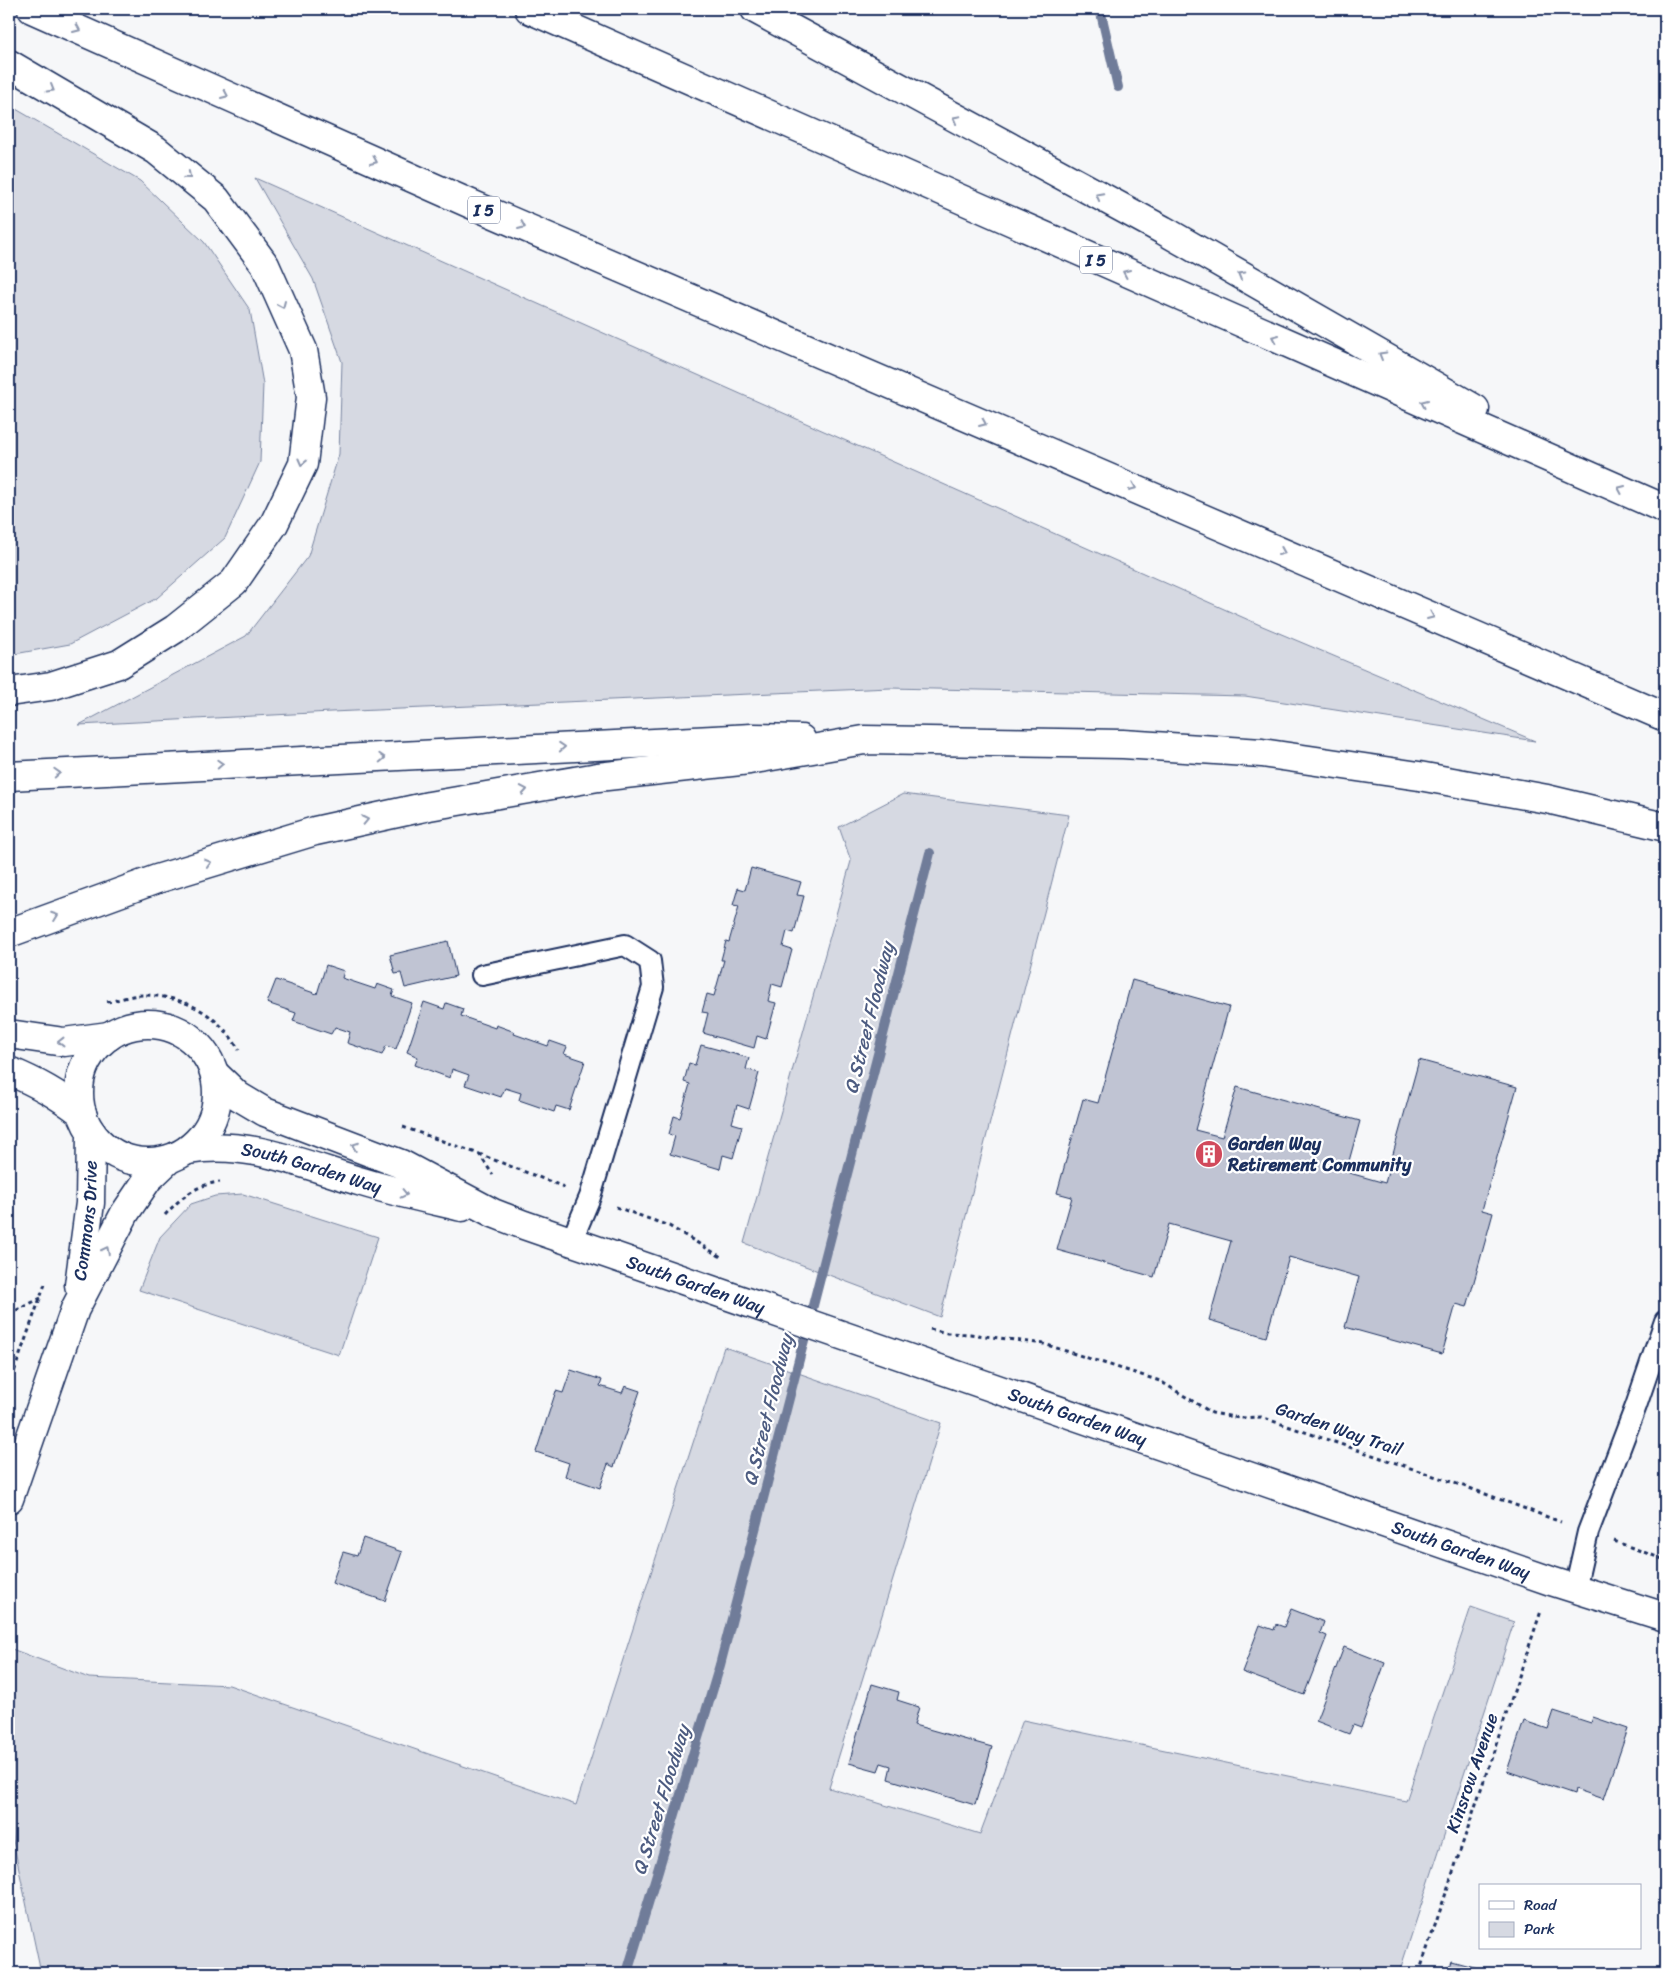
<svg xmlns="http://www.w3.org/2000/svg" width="1674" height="1982" font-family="Sriracha,sans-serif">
<rect width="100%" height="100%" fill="#f6f7f9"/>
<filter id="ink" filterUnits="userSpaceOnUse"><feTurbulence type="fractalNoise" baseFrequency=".02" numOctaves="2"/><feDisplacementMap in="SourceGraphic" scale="10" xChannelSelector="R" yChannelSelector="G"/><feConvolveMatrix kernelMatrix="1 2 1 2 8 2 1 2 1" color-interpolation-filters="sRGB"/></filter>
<g filter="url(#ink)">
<!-- green -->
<g fill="#d6d9e2" stroke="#7884a0">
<path d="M9,105L140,181L204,242L250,310L263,384L260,462L225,538L157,598L70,644L9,655Z"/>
<path d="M255,178L1260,625L1535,741L1245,696L890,688L331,712L79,725L246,636L308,556L339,454L342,362L313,279Z"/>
<path d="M903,794L1069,815L940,1317L744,1243L851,861L839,827Z"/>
<path d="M243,1194L378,1237L339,1355L139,1290L160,1237L191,1204L215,1196Z"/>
<path d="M724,1347L941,1423L829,1788L980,1834L1023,1720L1406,1801L1471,1607L1514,1622L1399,1973H41L9,1822V1648L89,1678L229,1685L576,1805Z"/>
</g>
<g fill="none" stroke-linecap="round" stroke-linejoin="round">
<!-- stream -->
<g stroke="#707c99" stroke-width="10">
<path d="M1100,9L1118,87"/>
<path d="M627,1973L720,1665L930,853"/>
</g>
</g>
<!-- building -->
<g fill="#c0c4d3" stroke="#1b2f5e">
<path d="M751,868L801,882L797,895L804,896L794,933L787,931L783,947L792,950L782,987L772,984L768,1001L776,1003L766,1039L757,1036L754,1048L703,1033L708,1013L702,1012L707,994L714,996L724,960H721L726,941L729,942L739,906L733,905L738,888L745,890Z"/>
<path d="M448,941L456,976L405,988L401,973L395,974L390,955Z"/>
<path d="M326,965L344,971L342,978L375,989L377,984L394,990L392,996L412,1003L396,1049L386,1046L382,1055L347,1043L350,1032L335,1027L331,1034L293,1021L296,1013L267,1003L276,980L317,994Z"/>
<path d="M1132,980L1229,1007L1195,1130L1222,1137L1237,1087L1360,1121L1346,1172L1385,1183L1419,1060L1517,1087L1482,1210L1493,1213L1467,1307L1456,1304L1442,1354L1345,1327L1359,1277L1289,1257L1266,1337L1209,1320L1231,1241L1169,1224L1154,1277L1057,1250L1072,1197L1057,1193L1083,1099L1098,1103Z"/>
<path d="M424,1002L444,1009L446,1003L463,1009L461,1016L495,1028L496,1025L515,1032L514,1034L548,1046L550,1041L567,1047L564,1054L585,1061L569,1110L556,1106L554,1112L519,1100L521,1093L505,1088L501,1097L465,1085L469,1075L452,1069L450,1078L415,1065L418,1057L407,1052Z"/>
<path d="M701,1045L749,1058L746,1069L759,1073L749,1109L737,1105L732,1123L742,1126L733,1158L723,1155L720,1169L670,1154L675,1136L669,1134L674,1116L680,1118L690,1084L684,1082L689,1063L695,1065Z"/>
<path d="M571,1370L602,1380L600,1386L622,1393L625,1386L640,1391L614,1467L608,1464L600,1488L565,1476L569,1463L536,1452L556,1391L563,1393Z"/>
<path d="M363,1538L402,1552L385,1601L332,1583L343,1552L357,1556Z"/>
<path d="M1291,1609L1324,1622L1320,1633L1327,1636L1304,1695L1242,1672L1260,1625L1274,1630L1276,1624L1284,1627Z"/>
<path d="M1344,1647L1385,1663L1361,1728L1353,1725L1349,1734L1316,1721Z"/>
<path d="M872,1684L899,1692L897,1700L919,1707L914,1725L992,1747L975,1805L888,1779L891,1766L881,1763L878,1771L849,1763Z"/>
<path d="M1554,1711L1591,1723L1593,1717L1628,1729L1604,1799L1575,1789L1574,1794L1507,1771L1524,1721L1548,1729Z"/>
<path d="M1451,1961L1492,1972L1491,1973H1447Z"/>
</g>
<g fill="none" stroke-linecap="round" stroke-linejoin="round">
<defs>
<g id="service">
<path d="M482,975L625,945L650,961L653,987L590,1197L571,1242"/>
<path d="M1575,1589L1588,1532L1636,1406L1665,1321"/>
</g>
<g id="minor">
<path id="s1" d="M79,1285L90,1203L91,1132"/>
<path d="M9,1499L75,1309L125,1213L148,1179L168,1160"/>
</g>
<g id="tertiary">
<circle cx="148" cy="1093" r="69"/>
<path d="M9,1034L64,1042L109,1036"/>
<path d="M9,1071C38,1083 57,1094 82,1113"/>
<path id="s2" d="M215,1074L238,1096L265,1112L401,1164L493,1213L524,1225L1551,1581L1665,1617"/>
<path id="s3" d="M188,1150C248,1139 304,1165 362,1182C395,1192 428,1199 462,1207"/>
</g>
<g id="motorway">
<path d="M32,9L471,204L1665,717"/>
<path d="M529,9L1665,509"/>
<path d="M755,9L1163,230L1475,409"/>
<path d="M9,64L156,150L216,199L265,265L303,350L311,397L303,464L274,524L234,582L175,629L119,664L51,686L9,692"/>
<path d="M9,776L752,738L801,739"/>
<path d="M9,933L157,879L315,831L429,806L598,777L749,760L864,740L1123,744L1262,753L1419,776L1547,799L1665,827"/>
</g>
</defs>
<!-- service casing -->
<use href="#service" stroke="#1b2f5e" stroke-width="24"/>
<!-- minor casing -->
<use href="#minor" stroke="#1b2f5e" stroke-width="31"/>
<!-- tertiary casing -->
<use href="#tertiary" stroke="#1b2f5e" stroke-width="31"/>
<!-- motorway casing -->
<use href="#motorway" stroke="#1b2f5e" stroke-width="31"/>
<!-- path -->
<g stroke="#1b2f5e" stroke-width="3" stroke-dasharray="4 4" stroke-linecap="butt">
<path d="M107,1002C119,1000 134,994 146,995C187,997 219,1015 239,1050"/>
<path d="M403,1127L479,1154L493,1175"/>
<path d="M479,1154L564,1187"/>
<path d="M616,1207L669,1226L723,1258"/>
<path d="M165,1215C180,1198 197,1184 220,1182"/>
<path d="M9,1314L41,1298"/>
<path d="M930,1329L947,1333L970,1334L1044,1344L1160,1381L1212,1413L1239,1418L1261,1417L1472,1489L1561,1522"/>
<path d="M9,1386L45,1284"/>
<path d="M1614,1541L1665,1560"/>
<path d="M1419,1973L1541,1611"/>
</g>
<!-- service -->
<use href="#service" stroke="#fff" stroke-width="20"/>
<!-- minor -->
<use href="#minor" stroke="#fff" stroke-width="28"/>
<!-- tertiary -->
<use href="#tertiary" stroke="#fff" stroke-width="28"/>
<!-- motorway -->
<use href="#motorway" stroke="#fff" stroke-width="28"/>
</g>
<!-- one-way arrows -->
<defs><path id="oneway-chevron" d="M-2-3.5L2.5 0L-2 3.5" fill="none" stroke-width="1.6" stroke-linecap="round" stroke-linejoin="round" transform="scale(1.25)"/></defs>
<g stroke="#8d97ae">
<use href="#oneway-chevron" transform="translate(77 29) rotate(24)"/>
<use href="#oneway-chevron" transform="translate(51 89) rotate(30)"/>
<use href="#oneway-chevron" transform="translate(225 95) rotate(24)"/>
<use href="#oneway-chevron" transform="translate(956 119) rotate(-152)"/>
<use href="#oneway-chevron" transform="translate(374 161) rotate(24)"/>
<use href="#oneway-chevron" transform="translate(188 176) rotate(39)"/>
<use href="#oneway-chevron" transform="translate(1099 196) rotate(-152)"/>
<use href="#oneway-chevron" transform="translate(522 226) rotate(23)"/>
<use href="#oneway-chevron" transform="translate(1126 273) rotate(-156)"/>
<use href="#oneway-chevron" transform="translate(1241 275) rotate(-150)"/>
<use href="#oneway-chevron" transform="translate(282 305) rotate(66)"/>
<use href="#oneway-chevron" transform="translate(1275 338) rotate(-156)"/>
<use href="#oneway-chevron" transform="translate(1382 355) rotate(-150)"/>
<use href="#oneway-chevron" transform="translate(1424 403) rotate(-156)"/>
<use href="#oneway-chevron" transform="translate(983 423) rotate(23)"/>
<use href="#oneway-chevron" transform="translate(302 462) rotate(104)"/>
<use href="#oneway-chevron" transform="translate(1133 487) rotate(23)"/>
<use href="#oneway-chevron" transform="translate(1621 489) rotate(-156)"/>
<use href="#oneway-chevron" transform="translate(1282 552) rotate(23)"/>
<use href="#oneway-chevron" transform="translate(1431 616) rotate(23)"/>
<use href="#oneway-chevron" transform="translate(562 747) rotate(-4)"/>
<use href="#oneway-chevron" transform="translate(382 758) rotate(-2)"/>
<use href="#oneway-chevron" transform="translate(220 764) rotate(-3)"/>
<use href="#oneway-chevron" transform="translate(57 773) rotate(-3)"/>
<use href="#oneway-chevron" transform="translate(524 790) rotate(-10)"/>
<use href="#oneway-chevron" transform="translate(365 820) rotate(-12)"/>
<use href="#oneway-chevron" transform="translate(208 863) rotate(-17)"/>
<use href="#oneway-chevron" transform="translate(55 916) rotate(-20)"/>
<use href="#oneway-chevron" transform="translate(61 1042) rotate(180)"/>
<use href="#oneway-chevron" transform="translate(355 1146) rotate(-159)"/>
<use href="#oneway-chevron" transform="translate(404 1194) rotate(13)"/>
<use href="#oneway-chevron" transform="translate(106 1250) rotate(-63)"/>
</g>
</g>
<!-- icons -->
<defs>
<symbol id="building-disc" viewBox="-11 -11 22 22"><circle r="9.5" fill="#d1495b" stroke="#fff"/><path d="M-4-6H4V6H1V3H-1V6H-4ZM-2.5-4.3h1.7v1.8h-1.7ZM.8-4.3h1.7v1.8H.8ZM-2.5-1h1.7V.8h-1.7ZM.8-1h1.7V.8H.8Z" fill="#fff"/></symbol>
</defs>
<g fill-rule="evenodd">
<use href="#building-disc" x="1193" y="1138" width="32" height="32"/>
</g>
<g text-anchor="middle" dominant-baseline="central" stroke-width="4.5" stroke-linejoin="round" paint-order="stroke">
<!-- shield labels -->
<g fill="#fff" stroke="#5f6d8e" stroke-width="1">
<rect x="468" y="196.5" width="32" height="27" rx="4"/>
<rect x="1080" y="246.5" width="32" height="27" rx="4"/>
</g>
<g font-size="16" font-weight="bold" fill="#1b2f5e">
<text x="484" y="210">I 5</text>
<text x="1096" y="260">I 5</text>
</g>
<!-- poi labels -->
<g font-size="18" font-weight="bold" fill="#1b2f5e" stroke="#fff" text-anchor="start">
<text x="1228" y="1144">Garden Way<tspan x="1228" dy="21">Retirement Community</tspan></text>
</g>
<!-- street labels -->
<g font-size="18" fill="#1b2f5e" stroke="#fff">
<text stroke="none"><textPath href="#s3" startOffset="126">South Garden Way</textPath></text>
<text stroke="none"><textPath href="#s1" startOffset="65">Commons Drive</textPath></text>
<text stroke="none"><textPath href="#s2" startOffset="528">South Garden Way</textPath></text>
<text stroke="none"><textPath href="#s2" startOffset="932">South Garden Way</textPath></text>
<text transform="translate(1339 1429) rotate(19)">Garden Way Trail</text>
<text stroke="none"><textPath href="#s2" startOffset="1338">South Garden Way</textPath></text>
<text transform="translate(1472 1773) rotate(-71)">Kinsrow Avenue</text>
</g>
<!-- water labels -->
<g font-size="19" font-style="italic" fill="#4d5c81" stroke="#fff">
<text transform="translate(869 1018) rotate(-76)">Q Street Floodway</text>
<text transform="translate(768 1410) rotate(-76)">Q Street Floodway</text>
<text transform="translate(661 1800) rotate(-73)">Q Street Floodway</text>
</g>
</g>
<!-- margin -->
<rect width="1674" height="1982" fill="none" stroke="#fff" stroke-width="30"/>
<rect x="15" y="15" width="1644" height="1952" fill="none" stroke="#1b2f5e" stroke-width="2" filter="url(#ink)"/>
<!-- legend -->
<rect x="1479" y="1884" width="162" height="65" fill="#ffffff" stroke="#a4acbf"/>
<rect x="1489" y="1901" width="25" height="8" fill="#ffffff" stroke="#a4acbf"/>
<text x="1524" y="1910" font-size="15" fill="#1b2f5e">Road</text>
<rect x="1489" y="1922" width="25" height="15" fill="#d6d9e2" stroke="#a4acbf"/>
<text x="1524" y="1934" font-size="15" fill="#1b2f5e">Park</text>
</svg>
